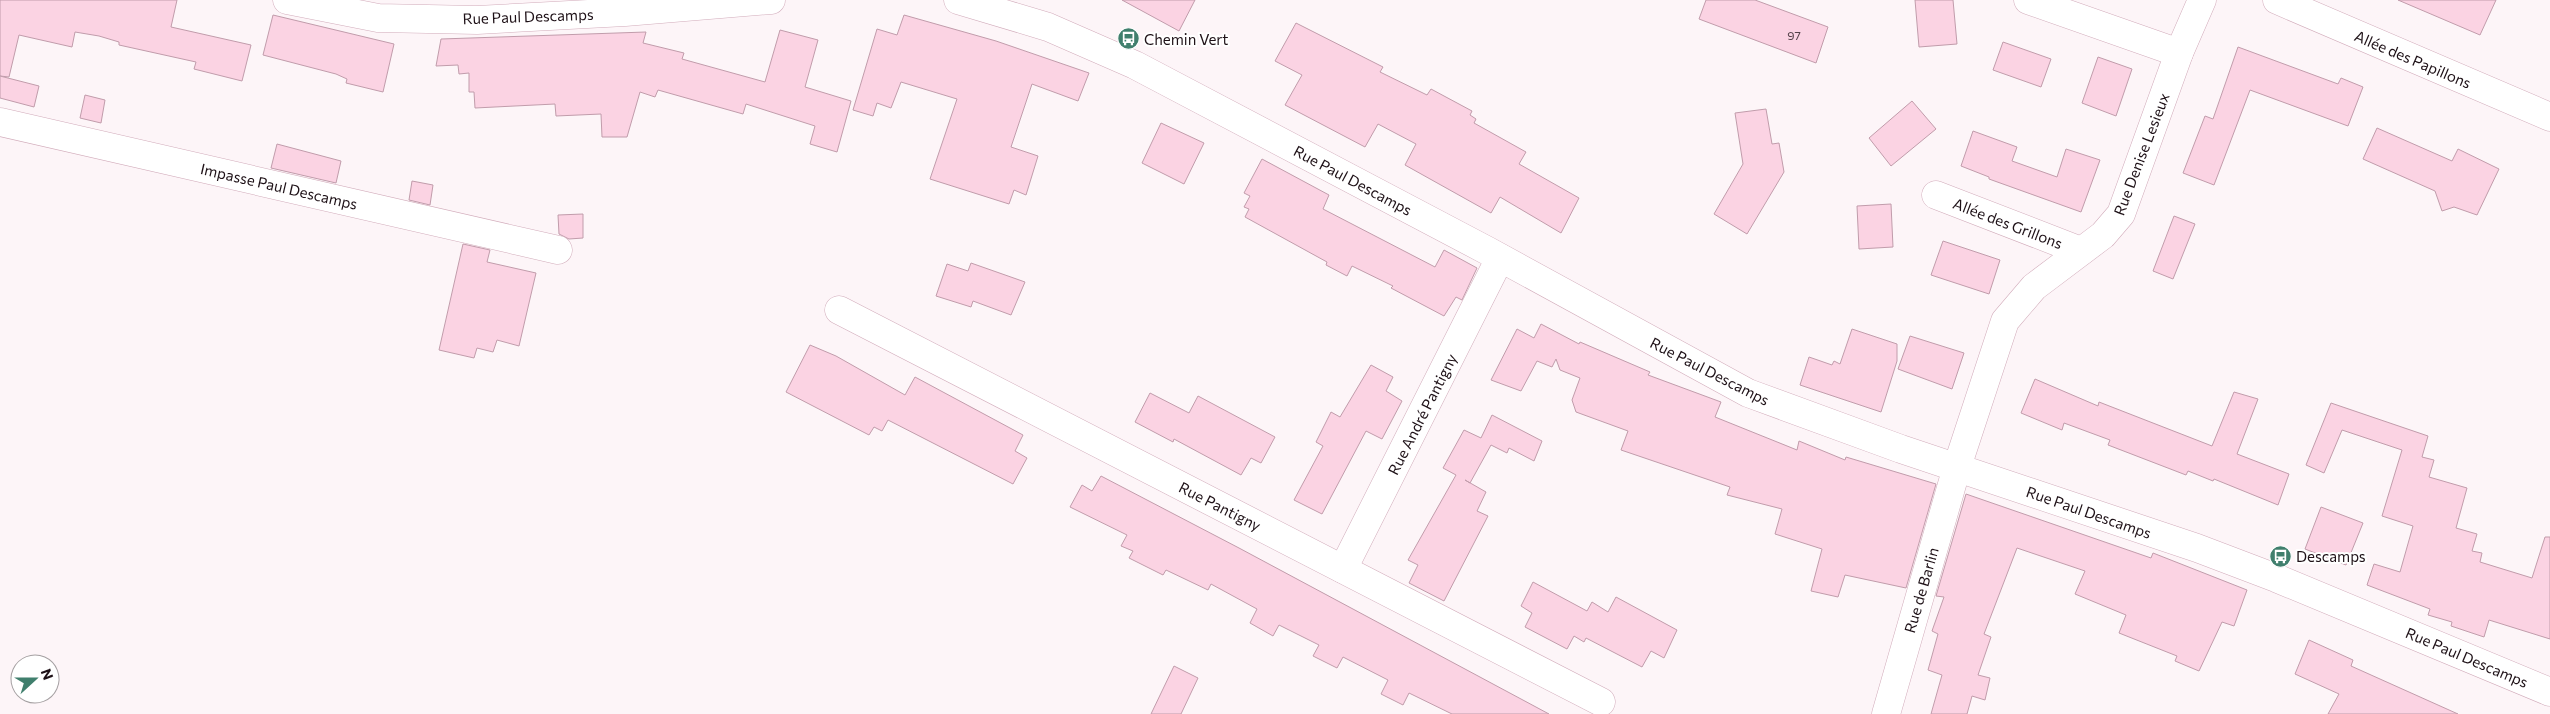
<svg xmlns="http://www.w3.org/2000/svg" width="2550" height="714" font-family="Commissioner,sans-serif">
<rect width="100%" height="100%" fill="#fdf5f8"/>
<!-- building -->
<g fill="#fbd3e3" stroke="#c19cab">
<path d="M0,0H177L171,27L251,45L242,81L194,69L196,62L119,45V42L99,36L75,32L72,47L19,35L9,77L0,76Z"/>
<path d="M1122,0H1195L1179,31Z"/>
<path d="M1706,0H1755L1828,27L1816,63L1699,19Z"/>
<path d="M1915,0H1953L1957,44L1919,47Z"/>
<path d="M2398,0H2496L2480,35Z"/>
<path d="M273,15L394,44L383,92L346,83L347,79L336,74L263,55Z"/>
<path d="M904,15L996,41L1089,73L1078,101L1032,84L1011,147L1038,156L1026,195L1014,190L1009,204L930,179L957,99L901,82L891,108L877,103L873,116L853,110L877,29L897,35Z"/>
<path d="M1296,23L1383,67L1380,72L1427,95L1431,89L1472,111L1470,115L1476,119L1474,123L1526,152L1519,164L1579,198L1561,233L1500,197L1491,213L1405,165L1416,144L1378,124L1365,147L1285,105L1302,75L1275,61Z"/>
<path d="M780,30L818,40L805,87L851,101L837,152L810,144L815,126L746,104L743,114L658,90L655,97L640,92L627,137H602L601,114L556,116L555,104L475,108L474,92H469V73L459,74L458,65L436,66L441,39L646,32L643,43L684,53L682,59L765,82Z"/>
<path d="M2003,42L2051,59L2041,87L1993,70Z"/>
<path d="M2238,47L2338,84L2341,78L2363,87L2348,126L2250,90L2214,185L2183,173L2205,116L2213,119Z"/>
<path d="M2098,57L2132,69L2116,116L2082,103Z"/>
<path d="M0,76L39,86L34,107L0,98Z"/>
<path d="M85,95L105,100L101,123L80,118Z"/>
<path d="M1912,101L1936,129L1891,166L1869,138Z"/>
<path d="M1766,109L1772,144L1779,143L1784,172L1747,234L1714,214L1743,164L1735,113Z"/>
<path d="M1161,123L1204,143L1184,184L1142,163Z"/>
<path d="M2377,128L2452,161L2458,149L2499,169L2477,215L2454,207L2442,211L2435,191L2363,159Z"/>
<path d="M1973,131L2017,147L2012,161L2057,177L2066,149L2100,160L2081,212L1989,179V177L1961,166Z"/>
<path d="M277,144L341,161L336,183L271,168Z"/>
<path d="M1262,159L1329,195L1323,209L1435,267L1444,250L1477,268L1462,300L1456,297L1444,316L1391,288L1393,286L1352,266L1347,276L1326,265L1327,262L1245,217L1249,209L1244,207L1250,196L1244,193Z"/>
<path d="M412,181L433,185L430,205L409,200Z"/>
<path d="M1891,204L1893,247L1859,249L1857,206Z"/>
<path d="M583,214V238L569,239L559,234L558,215Z"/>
<path d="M2174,216L2195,224L2173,279L2153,271Z"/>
<path d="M1943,241L2000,260L1989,294L1931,275Z"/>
<path d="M463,244L490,250L487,262L536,273L519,346L497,340L493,352L477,348L474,358L439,350Z"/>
<path d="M971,263L1025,282L1011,315L973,301L971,307L936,296L947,264L968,271Z"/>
<path d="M1541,324L1579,344L1580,342L1650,372L1648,375L1721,402L1715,417L1797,450L1799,441L1845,460L1846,457L1936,484L1906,588L1845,575L1838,597L1811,591L1822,549L1775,534L1782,509L1727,495L1730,487L1621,450L1628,431L1576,412L1572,400L1580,378L1560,370L1556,359L1552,367L1537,361L1521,391L1491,380L1517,329L1534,338Z"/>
<path d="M1852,329L1897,344V361L1881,412L1800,385L1809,357L1832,365L1834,361L1840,364Z"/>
<path d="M1910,336L1964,353L1952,389L1898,369Z"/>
<path d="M810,345L836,356L905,395L915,377L1023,435L1015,451L1027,458L1013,484L888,420L882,431L874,427L869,435L786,392Z"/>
<path d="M1371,365L1393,377L1386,391L1402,401L1382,439L1366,431L1322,514L1294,500L1323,446L1316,442L1331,412L1340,417Z"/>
<path d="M2035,379L2098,406L2099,402L2212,446L2234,392L2258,399L2237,454L2289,474L2278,505L2214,479L2213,481L2188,471L2186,475L2108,445L2110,440L2064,423L2062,430L2021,413Z"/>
<path d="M1150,393L1189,413L1198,396L1275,437L1261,463L1251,458L1241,475L1174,439L1173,442L1135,422Z"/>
<path d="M2331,403L2428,436L2422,457L2434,460L2429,477L2467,488L2456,528L2477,534L2472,551L2482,553L2480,562L2532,578L2545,537H2550V639L2489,620L2484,637L2451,626L2452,622L2428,615L2430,609L2367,585L2374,564L2400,572L2413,526L2382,516L2402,450L2342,430L2324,473L2306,465Z"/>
<path d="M1492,415L1542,441L1534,461L1509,448L1507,453L1491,445L1470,483L1465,480L1486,492L1477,511L1488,516L1444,601L1409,583L1418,565L1408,560L1456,475L1443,468L1464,430L1481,438Z"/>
<path d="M1101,476L1239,548L1549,714H1452L1409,693L1403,705L1381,694L1388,680L1343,657L1337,668L1313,656L1319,645L1279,625L1273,636L1250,623L1257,609L1211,584L1208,590L1166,570L1163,575L1129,558L1133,551L1121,546L1127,535L1070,507L1082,485L1092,491Z"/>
<path d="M1966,494L2151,558L2153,553L2247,590L2234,626L2222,622L2199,671L2175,661L2177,656L2119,633L2126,615L2075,594L2085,571L2017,548L1984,634L1991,637L1978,675L1990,678L1985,700L1972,696L1967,714H1931L1942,675L1928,670L1938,634L1932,631L1944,597L1936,596Z"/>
<path d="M2321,507L2363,523L2346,565L2305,549Z"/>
<path d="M1533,582L1587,611L1592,602L1608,612L1616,597L1677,630L1664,658L1651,651L1642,667L1586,638L1584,642L1574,636L1567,649L1525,627L1532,613L1521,606Z"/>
<path d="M2309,640L2353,660L2351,666L2458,714H2328L2339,694L2295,674Z"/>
<path d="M1174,666L1198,678L1181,714H1151Z"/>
</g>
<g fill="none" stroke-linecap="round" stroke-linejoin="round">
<defs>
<g id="minor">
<path d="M287,0L378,18L477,20L625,12L771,0"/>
<path d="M958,0L1048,27L1135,65L1488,251L1748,393L1901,449L2197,548L2276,578L2550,692"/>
<path d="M2028,0L2179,53"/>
<path d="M2277,0L2550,117"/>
<path d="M0,122L558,250"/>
<path d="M1936,195L2081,251"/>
<path d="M839,310L1601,702"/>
<path d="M1343,569L1500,258"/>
<path d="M1886,714L1957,467L2005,321L2034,287L2103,235L2121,214L2179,53L2202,0"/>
</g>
</defs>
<!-- minor casing -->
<use href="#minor" stroke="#d2acbb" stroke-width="29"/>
<!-- minor -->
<use href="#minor" stroke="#fff" stroke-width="28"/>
</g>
<!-- icons -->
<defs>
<symbol id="bus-disc" viewBox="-11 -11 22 22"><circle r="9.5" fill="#407f6d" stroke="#fff"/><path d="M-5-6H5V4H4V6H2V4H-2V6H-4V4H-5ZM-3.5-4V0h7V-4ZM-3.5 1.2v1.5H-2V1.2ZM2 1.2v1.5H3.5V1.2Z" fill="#fff"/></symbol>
</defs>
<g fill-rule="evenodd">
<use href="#bus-disc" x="1116" y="26" width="25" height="25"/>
<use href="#bus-disc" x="2268" y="544" width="25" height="25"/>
</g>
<g text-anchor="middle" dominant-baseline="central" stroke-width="4" stroke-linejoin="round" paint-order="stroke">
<!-- number labels -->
<g font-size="12" fill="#55424a">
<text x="1794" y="35">97</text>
</g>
<!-- street labels -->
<g font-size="15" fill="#1e1117" stroke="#fff">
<text transform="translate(528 16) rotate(-2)">Rue Paul Descamps</text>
<text transform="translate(2413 59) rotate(23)">Allée des Papillons</text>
<text transform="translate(2141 154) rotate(-69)">Rue Denise Lesieux</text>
<text transform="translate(1353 180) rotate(28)">Rue Paul Descamps</text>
<text transform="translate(279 186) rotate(13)">Impasse Paul Descamps</text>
<text transform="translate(2008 223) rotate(21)">Allée des Grillons</text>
<text transform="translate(1710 371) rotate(27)">Rue Paul Descamps</text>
<text transform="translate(1422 414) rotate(-63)">Rue André Pantigny</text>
<text transform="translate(1220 506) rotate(27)">Rue Pantigny</text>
<text transform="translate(2089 512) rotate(19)">Rue Paul Descamps</text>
<text transform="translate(1921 590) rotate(-74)">Rue de Barlin</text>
<text transform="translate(2467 657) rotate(23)">Rue Paul Descamps</text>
</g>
<!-- poi labels -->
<g font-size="15" fill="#1e1117" stroke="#fff" text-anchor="start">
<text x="1144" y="39">Chemin Vert</text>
<text x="2296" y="556">Descamps</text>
</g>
</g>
<!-- north arrow -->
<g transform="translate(35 679) rotate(69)"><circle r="24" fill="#ffffff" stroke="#a5a0a2"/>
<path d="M0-4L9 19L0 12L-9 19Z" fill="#407f6d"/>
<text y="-8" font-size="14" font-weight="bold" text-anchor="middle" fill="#1e1117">N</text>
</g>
</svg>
